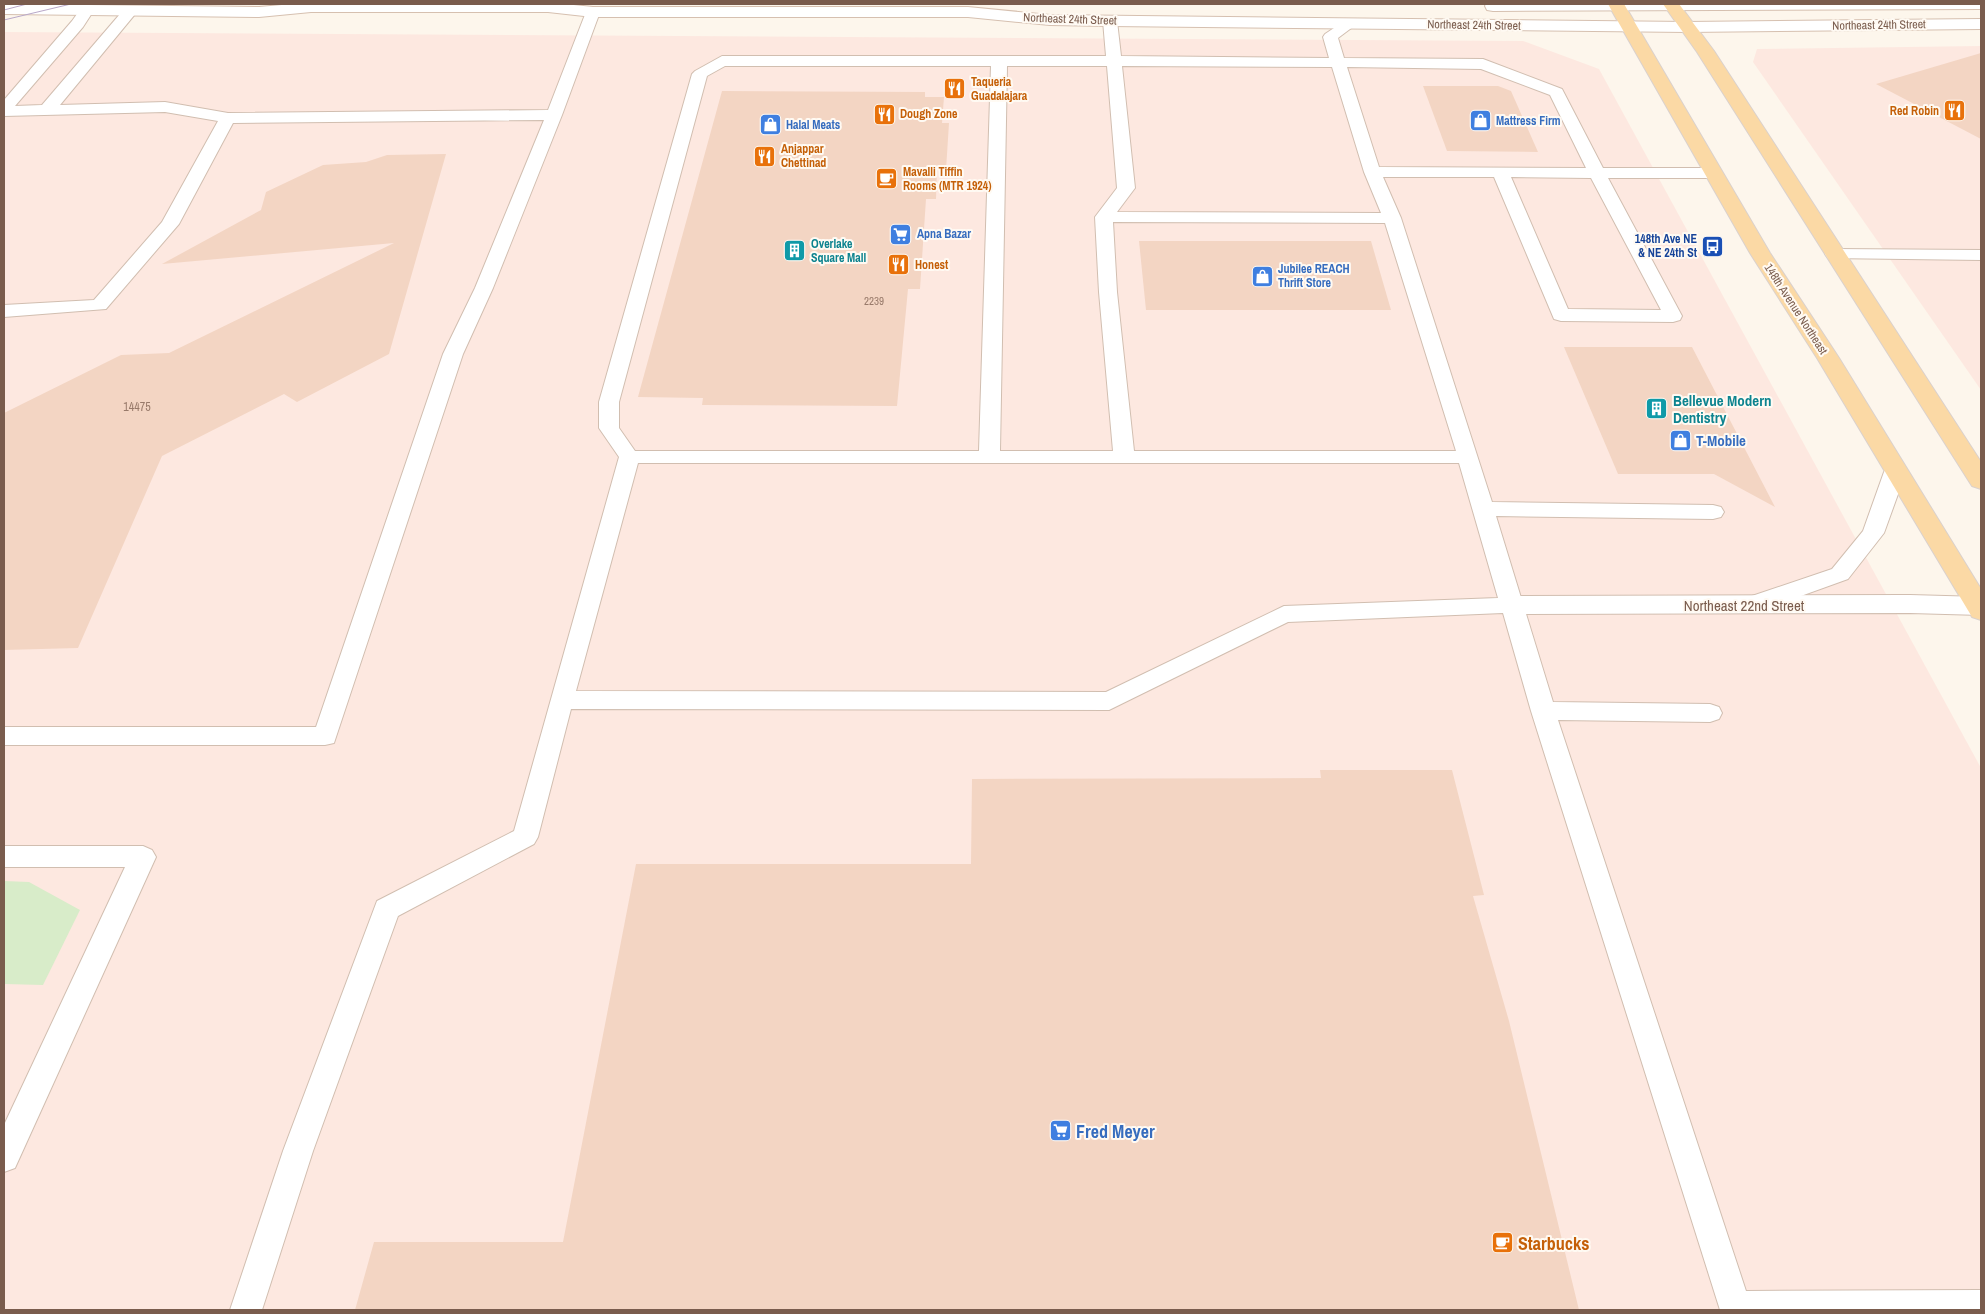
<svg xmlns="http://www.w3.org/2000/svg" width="1985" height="1314" font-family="'Archivo Narrow',sans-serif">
<rect width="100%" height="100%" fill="#fdf6ec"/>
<!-- commercial -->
<g fill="#fde8e0">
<path d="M4,32L1523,41L1599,69L1981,768V1310H4Z"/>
<path d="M1981,46V390L1753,62L1757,49Z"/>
</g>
<!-- green -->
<path fill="#d8ecc9" d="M4,881L29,882L80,910L43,985L4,984Z"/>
<!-- building -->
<g fill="#f3d5c3">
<path d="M1981,53V139L1876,84Z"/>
<path d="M1423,86H1498L1511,91L1538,152L1447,151Z"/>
<path d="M722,91L925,92V97H944L942,123H949L946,170H937L936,199H926L920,289H908L897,406L702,405L703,398L638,397Z"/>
<path d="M446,154L389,354L297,402L284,394L162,456L78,648L4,650V413L121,355L169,353L394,243L162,264L261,210L266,192L323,165L366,162L387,155Z"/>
<path d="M1139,241H1371L1391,310H1146Z"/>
<path d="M1564,347H1692L1775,507L1714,474H1618Z"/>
<path d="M1320,770H1452L1484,895L1473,896L1509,1021L1579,1310H355L374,1242H563L636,864H971L972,779L1321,778Z"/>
</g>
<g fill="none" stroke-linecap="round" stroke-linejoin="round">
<defs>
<g id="lane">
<path d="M87,6L92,7L94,10L83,27L15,106L42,105L126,7H136L138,10L136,13L60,105L165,102L228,113L548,110L586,12L588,9H598L600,12L562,115L493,288L463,354L334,743L325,745H4V727H316L443,354L475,288L544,120L233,123L179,224L106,309L4,317V305L94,300L162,222L218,121L165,112L4,116V100L72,21L82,7Z"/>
<path d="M1110,17L1115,18L1117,21L1121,56L1329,58L1323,37L1325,34L1346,20H1356L1358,23L1338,38L1344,58L1483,59L1562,89L1603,168H1713L1719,169L1721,173L1719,177L1713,178H1608L1682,316L1680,320L1673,322L1561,321L1554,319L1494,177H1383L1401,218L1492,502L1713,505L1721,507L1724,512L1721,517L1713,519L1496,516L1553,702L1710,704L1719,707L1722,713L1719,719L1710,722L1558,720L1746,1291L1981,1290V1310H1720L1531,711L1503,613L1288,622L1109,710L571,709L538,837L534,844L398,916L313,1151L262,1310H230L283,1151L377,901L514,831L619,457L599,428V402L692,74L695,71L722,56H1106L1103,21L1105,18ZM725,66H991L979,451H635L619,428V402L707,76ZM1007,66H1107L1117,188L1095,217L1099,292L1113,451H1000ZM1122,66L1332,67L1364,172L1381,213L1117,212L1135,188ZM1347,67L1481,69L1550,95L1586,168L1379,167ZM1511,177L1591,178L1661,310L1568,309ZM1113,222L1385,223L1456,451H1134L1117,292ZM638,463H1459L1498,598L1284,606L1106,692L576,691Z"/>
<path d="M1834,249L1981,250V260L1828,258L1825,254L1828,250Z"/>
<path d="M1895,465L1902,467L1906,472L1884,533L1848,579L1759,611L1751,613L1743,611L1739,605L1743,599L1832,569L1863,531L1884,472L1888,467Z"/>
<path d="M4,846H143L152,850L156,857L15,1168L4,1172V1125L125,867H4Z"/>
</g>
<path id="street" d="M1910,595L1981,597V615L1910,613L1510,614L1501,611L1497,605L1501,599L1510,596Z"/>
<g id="secondary">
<path d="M4,4L259,7L293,4H564L593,7H968L1050,15L1687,22L1981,19V29L1687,32L1110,26L1050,25L968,17H593L548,12H311L259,17L4,14Z"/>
<path d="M1486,4H1981V9L1493,11L1487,10L1485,6Z"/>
</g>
<g id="primary">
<path d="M1608,4H1624L1770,253L1839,358L1981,589V620L1972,617L1817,358L1750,253Z"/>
<path d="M1663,4H1679L1714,51L1981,462V489L1972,486L1697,52Z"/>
</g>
</defs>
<!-- lane casing -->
<use href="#lane" stroke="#d1beb0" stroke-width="2"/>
<!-- street casing -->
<use href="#street" stroke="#d1beb0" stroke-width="2"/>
<!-- secondary casing -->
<use href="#secondary" stroke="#d6c0b0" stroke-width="2"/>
<!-- primary casing -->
<use href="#primary" stroke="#dad1cd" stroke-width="2"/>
<!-- lane -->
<use href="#lane" fill="#fff" fill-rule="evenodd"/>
<!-- street -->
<use href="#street" fill="#fff" fill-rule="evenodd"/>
<!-- secondary -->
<use href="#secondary" fill="#fff" fill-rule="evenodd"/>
<!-- primary -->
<use href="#primary" fill="#fbd9a5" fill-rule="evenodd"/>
<!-- tram -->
<g stroke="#b9a8c9" stroke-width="1">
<path d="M4,10L27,4"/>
<path d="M4,20L71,4"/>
</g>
</g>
<!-- icons -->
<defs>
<symbol id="restaurant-square" viewBox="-11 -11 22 22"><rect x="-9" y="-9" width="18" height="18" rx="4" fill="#e8710a" stroke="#fffaf3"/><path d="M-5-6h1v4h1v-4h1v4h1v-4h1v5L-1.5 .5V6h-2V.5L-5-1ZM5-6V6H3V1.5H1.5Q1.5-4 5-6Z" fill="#fff"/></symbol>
<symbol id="shop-square" viewBox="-11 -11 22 22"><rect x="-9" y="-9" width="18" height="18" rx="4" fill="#3f7fe0" stroke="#fffaf3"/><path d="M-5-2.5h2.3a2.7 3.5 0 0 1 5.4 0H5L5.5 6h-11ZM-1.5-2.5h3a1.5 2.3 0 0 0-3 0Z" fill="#fff"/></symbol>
<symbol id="cafe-square" viewBox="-11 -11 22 22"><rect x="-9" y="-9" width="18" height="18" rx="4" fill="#e8710a" stroke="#fffaf3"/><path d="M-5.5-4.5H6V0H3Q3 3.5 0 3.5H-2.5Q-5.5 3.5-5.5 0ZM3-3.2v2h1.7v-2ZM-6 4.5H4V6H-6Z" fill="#fff"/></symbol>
<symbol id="supermarket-square" viewBox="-11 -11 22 22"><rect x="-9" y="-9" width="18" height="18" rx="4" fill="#3f7fe0" stroke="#fffaf3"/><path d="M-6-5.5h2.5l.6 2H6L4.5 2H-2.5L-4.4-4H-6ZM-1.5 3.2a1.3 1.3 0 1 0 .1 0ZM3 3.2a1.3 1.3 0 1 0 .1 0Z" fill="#fff"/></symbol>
<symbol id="bus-square" viewBox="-11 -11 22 22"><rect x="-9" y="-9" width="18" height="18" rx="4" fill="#1a4fb4" stroke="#fffaf3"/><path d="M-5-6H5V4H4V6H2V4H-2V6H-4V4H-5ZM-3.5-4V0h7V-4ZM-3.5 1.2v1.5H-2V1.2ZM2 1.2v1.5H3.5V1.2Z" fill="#fff"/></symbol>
<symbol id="building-square" viewBox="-11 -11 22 22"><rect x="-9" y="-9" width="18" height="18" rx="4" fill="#0f9aa8" stroke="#fffaf3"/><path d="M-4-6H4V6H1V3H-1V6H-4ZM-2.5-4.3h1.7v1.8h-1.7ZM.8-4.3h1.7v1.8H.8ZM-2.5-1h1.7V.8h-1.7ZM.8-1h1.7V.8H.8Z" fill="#fff"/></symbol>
</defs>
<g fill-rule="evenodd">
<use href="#restaurant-square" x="942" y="76" width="25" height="25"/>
<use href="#restaurant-square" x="1942" y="98" width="25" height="25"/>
<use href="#restaurant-square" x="872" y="102" width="25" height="25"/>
<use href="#shop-square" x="1468" y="108" width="25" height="25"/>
<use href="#shop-square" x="758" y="112" width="25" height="25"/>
<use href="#restaurant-square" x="752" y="144" width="25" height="25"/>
<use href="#cafe-square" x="874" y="166" width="25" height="25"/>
<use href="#supermarket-square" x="888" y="222" width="25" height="25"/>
<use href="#bus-square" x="1700" y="234" width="25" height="25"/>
<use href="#building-square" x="782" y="238" width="25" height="25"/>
<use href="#restaurant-square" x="886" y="252" width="25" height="25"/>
<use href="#shop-square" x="1250" y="264" width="25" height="25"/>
<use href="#building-square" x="1644" y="396" width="25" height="25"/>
<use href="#shop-square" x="1668" y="428" width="25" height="25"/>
<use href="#supermarket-square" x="1048" y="1118" width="25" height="25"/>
<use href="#cafe-square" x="1490" y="1230" width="25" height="25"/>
</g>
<g text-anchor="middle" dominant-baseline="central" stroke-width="4" stroke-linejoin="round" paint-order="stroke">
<!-- far-number labels -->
<g font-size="11" fill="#987a6a">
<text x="874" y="301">2239</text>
</g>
<!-- far-street labels -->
<g font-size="12" fill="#7a5c4d" stroke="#fffaf3">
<text transform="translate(1070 19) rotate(2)">Northeast 24th Street</text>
<text transform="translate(1474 25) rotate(1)">Northeast 24th Street</text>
<text transform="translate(1879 25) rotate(-1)">Northeast 24th Street</text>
<text transform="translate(1796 309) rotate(57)">148th Avenue Northeast</text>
</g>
<!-- far-food labels -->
<g font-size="12" font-weight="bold" fill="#c56008" stroke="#fffaf3" text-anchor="start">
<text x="971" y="82">Taqueria<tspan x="971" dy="14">Guadalajara</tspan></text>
<text x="1939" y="111" text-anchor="end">Red Robin</text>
<text x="900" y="114">Dough Zone</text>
<text x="781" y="149">Anjappar<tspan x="781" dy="14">Chettinad</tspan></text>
<text x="903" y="172">Mavalli Tiffin<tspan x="903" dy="14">Rooms (MTR 1924)</tspan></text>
<text x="915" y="265">Honest</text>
</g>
<!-- far-shop labels -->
<g font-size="12" font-weight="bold" fill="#366cbe" stroke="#fffaf3" text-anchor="start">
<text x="1496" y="121">Mattress Firm</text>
<text x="786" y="125">Halal Meats</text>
<text x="917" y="234">Apna Bazar</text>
<text x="1278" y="269">Jubilee REACH<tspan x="1278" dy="14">Thrift Store</tspan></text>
</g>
<!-- far-transit labels -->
<g font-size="12" font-weight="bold" fill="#164399" stroke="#fffaf3" text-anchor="end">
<text x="1697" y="239">148th Ave NE<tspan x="1697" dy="14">&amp; NE 24th St</tspan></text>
</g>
<!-- far-culture labels -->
<g font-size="12" font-weight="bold" fill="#0d838f" stroke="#fffaf3" text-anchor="start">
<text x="811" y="244">Overlake<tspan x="811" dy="14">Square Mall</tspan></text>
</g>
<!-- number labels -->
<g font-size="12" fill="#987a6a">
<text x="137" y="407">14475</text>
</g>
<!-- culture labels -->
<g font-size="15" font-weight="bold" fill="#0d838f" stroke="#fffaf3" text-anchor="start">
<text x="1673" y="400">Bellevue Modern<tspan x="1673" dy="17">Dentistry</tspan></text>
</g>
<!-- shop labels -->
<g font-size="15" font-weight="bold" fill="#366cbe" stroke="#fffaf3" text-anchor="start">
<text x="1696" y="440">T-Mobile</text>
</g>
<!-- street labels -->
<g font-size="15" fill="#7a5c4d" stroke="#fffaf3">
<text x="1744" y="605">Northeast 22nd Street</text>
</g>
<!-- near-shop labels -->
<g font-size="18" font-weight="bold" fill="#366cbe" stroke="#fffaf3" text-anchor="start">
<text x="1076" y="1131">Fred Meyer</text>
</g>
<!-- near-food labels -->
<g font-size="18" font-weight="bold" fill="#c56008" stroke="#fffaf3" text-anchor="start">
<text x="1518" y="1243">Starbucks</text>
</g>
</g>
<!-- border -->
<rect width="1985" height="1314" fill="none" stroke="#7a5c4d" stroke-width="10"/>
</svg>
